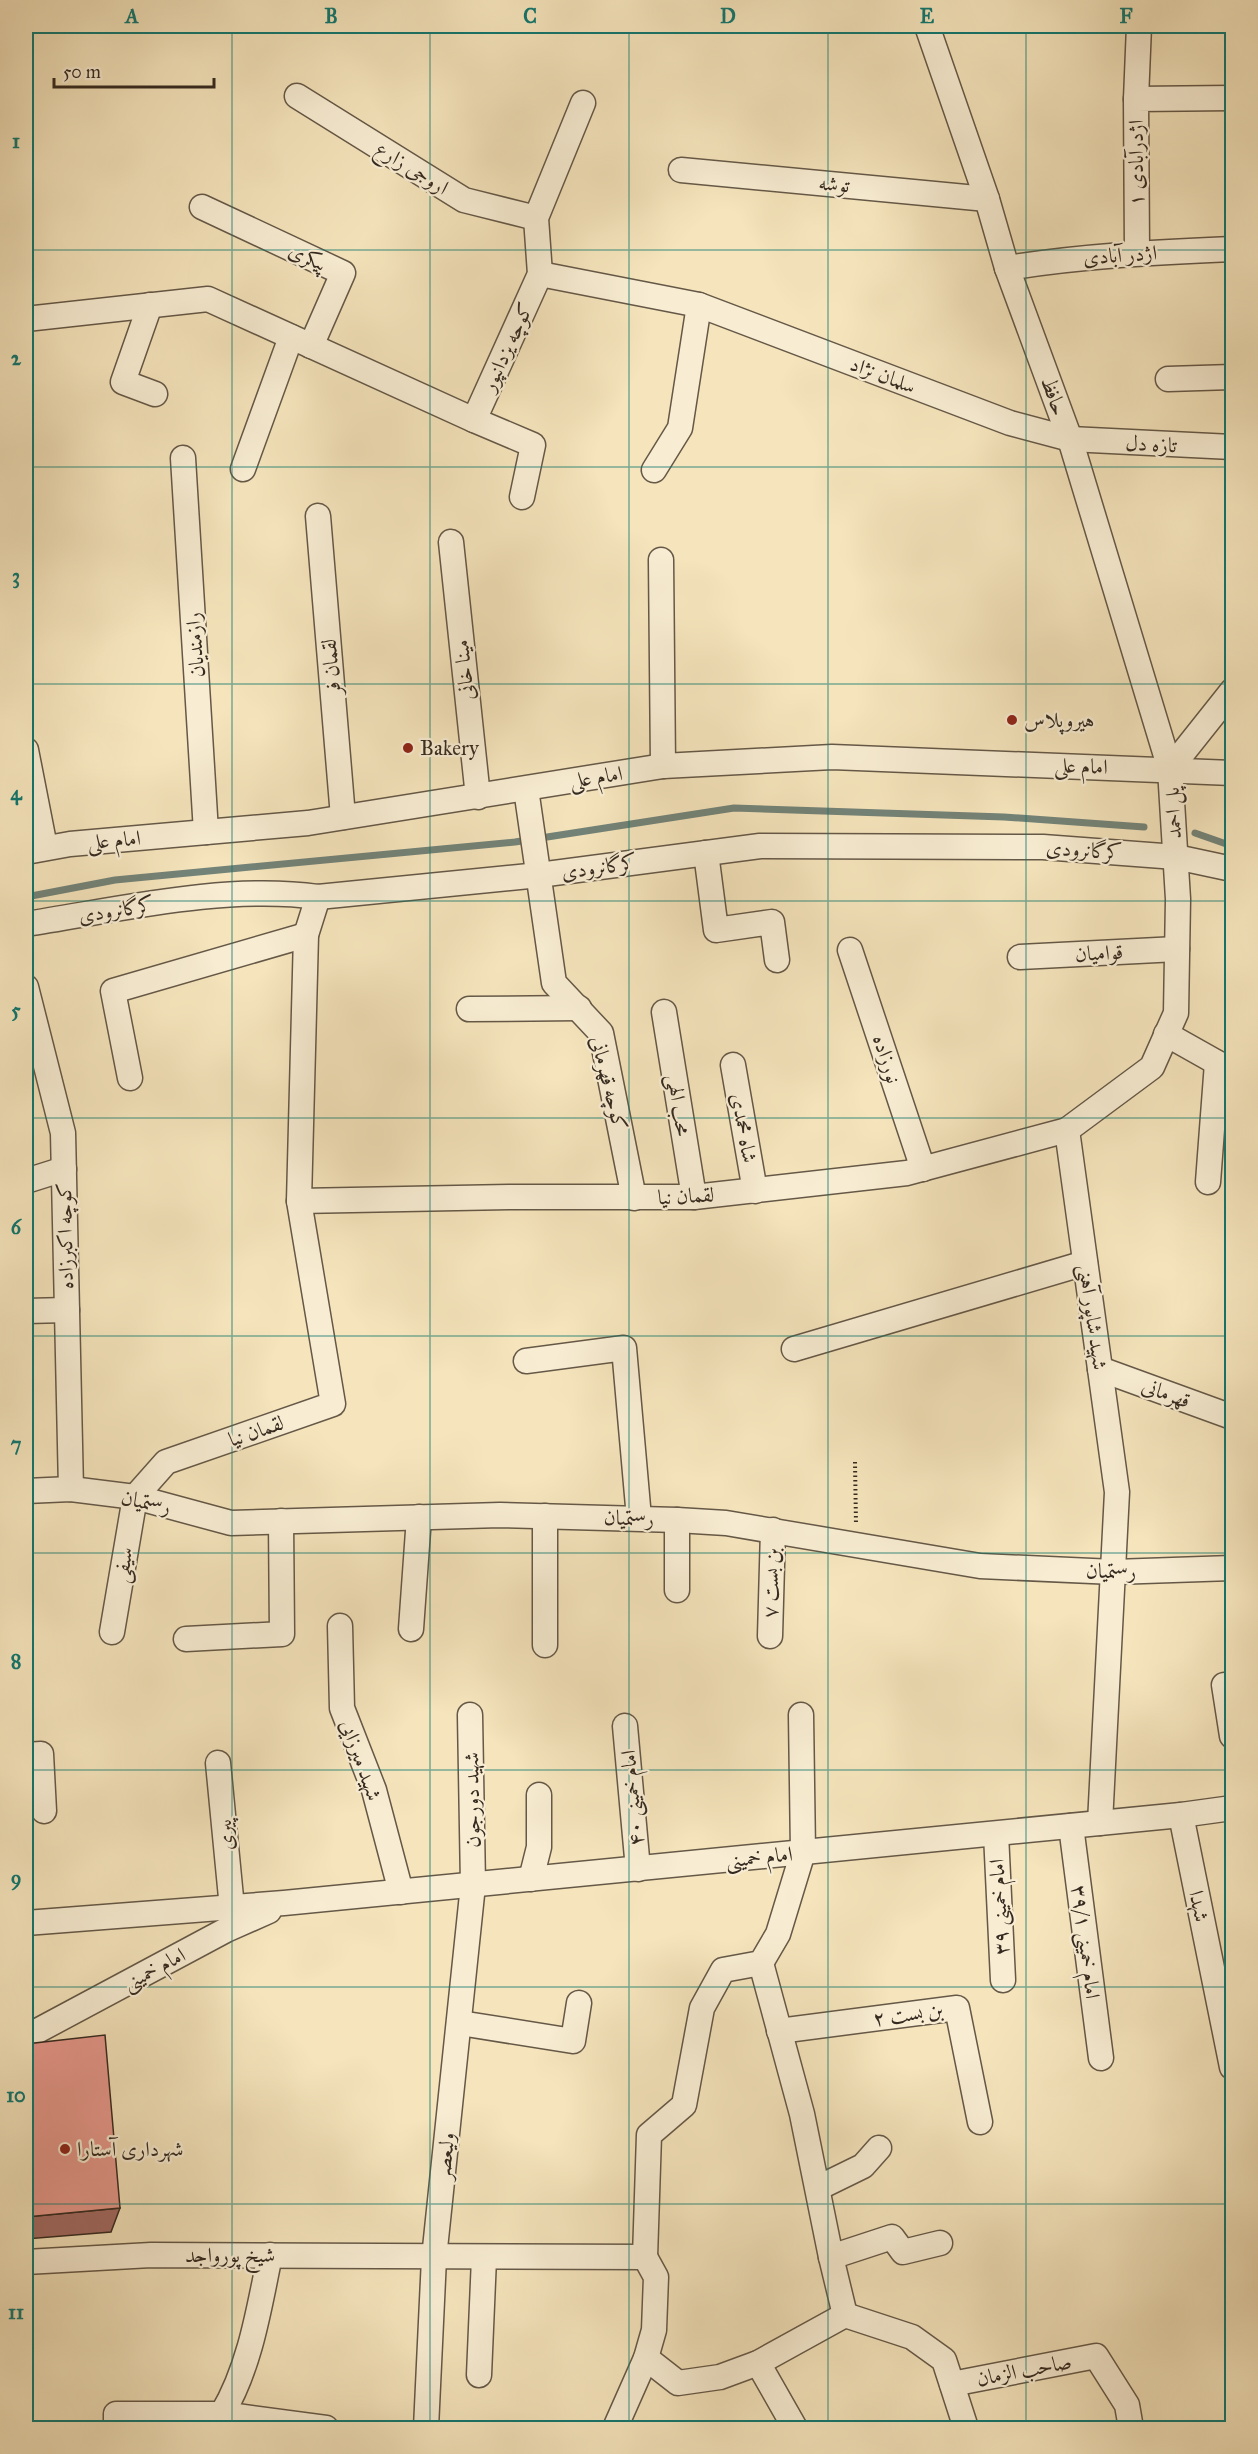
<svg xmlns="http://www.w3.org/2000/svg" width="1258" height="2454" font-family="'IM FELL Great Primer',Amiri,serif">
<rect width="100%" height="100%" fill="#f5e4bc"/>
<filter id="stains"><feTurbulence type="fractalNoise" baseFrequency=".00333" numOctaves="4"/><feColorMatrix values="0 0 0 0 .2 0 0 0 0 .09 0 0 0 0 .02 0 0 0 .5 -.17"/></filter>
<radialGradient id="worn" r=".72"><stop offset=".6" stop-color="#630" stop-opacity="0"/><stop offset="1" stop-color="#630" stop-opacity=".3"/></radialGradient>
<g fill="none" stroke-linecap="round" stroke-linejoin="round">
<!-- stream -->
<g stroke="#738378" stroke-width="7">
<path d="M1195,833L1232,846"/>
<path d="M26,897L115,880L515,842L734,808L1004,817L1144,827"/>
</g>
<defs>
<g id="minor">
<path d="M927,26L987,199L1007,268L1070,439L1170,769L1178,899L1176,1013L1152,1067L1067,1130L1117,1492L1100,1823"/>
<path d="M297,96L464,200L536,218"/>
<path d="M1136,99L1139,26"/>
<path d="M681,170L987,199"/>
<path d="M202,207L343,273L311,346"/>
<path d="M1137,252L1136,99L1232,98"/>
<path d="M1007,268C1082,256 1157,252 1232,249"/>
<path d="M540,274L699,305L1010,423L1070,439L1232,447"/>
<path d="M150,305L123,382L155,394"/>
<path d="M26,319L208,299L474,420L533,445L522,497"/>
<path d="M1168,379L1232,377"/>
<path d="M474,420L540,274L536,218L583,103"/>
<path d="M183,458L206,832"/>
<path d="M243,469L291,337"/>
<path d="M654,470L680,428L699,305"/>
<path d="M318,516L343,817"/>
<path d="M451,542L478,797"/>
<path d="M661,560L663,766"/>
<path d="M26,750L45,847"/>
<path d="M1170,769L1232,691"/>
<path d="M526,789L554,983L601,1033L634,1198"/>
<path d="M26,852L70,844L308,823L663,766L832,757L1232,773"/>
<path d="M706,853L716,930L772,922L777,960"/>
<path d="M26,924C117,910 226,884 318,897L539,875L760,846L1043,847L1176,857L1232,869"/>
<path d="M850,950L923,1169"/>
<path d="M1020,957L1177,949"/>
<path d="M26,987L63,1133L71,1489"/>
<path d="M469,1009L579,1008"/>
<path d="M664,1012L694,1197"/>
<path d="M1166,1034L1230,1070"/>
<path d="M733,1065L755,1191"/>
<path d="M130,1078L113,991L306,935"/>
<path d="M26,1181L64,1169"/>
<path d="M1208,1182L1217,1063"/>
<path d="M299,1201L509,1197H694L907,1173L1067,1130"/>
<path d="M26,1311L67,1310"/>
<path d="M794,1349L1085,1263"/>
<path d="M526,1361L624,1348L639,1518"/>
<path d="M1100,1369L1232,1417"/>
<path d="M26,1491L71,1489L135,1497L231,1523L500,1515L677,1520L726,1523L980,1566L1114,1572L1232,1568"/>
<path d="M545,1516V1645"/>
<path d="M677,1590V1520"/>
<path d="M340,1626L342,1708L374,1790L401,1892"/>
<path d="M411,1629L419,1517"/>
<path d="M112,1632L135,1497L166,1462L333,1404L299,1201L306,935L318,897"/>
<path d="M770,1636L773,1530"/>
<path d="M186,1639L282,1634L281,1521"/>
<path d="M1224,1685L1232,1736"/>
<path d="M625,1726L638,1869"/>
<path d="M26,1755L41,1754L44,1811"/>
<path d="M218,1763L232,1908"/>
<path d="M1181,1815L1232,2067"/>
<path d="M1071,1826L1101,2058"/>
<path d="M996,1834L1003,1980"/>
<path d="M531,1879L539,1847V1795"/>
<path d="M26,1923L284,1903L1181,1815L1232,1808"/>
<path d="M761,1963L802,2114L831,2257L845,2315"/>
<path d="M460,2023L573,2041L579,2003"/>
<path d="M779,2031L957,2008L980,2122"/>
<path d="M26,2037L226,1930L269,1911"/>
<path d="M818,2188L863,2166L879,2148"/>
<path d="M645,2257L649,2135L684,2105L702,2008L723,1970L761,1963L778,1934L803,1852L801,1715"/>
<path d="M831,2257L892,2237L903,2252L940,2243"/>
<path d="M26,2262L151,2255L645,2257"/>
<path d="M646,2358L678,2383L720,2377L758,2363L845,2315L912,2337L944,2360L966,2428"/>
<path d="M758,2363L795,2428"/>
<path d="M479,2375L484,2258"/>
<path d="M952,2384L1096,2356L1127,2405L1131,2428"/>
<path d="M222,2414L326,2428"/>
<path d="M116,2428V2414H222C250,2367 259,2309 270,2255"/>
<path d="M426,2428L434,2258L473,1885L470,1715"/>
<path d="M615,2428L646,2358L654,2330L656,2277L645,2257"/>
</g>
</defs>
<!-- minor casing -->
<use href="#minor" stroke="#655847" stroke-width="27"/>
<!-- path -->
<path stroke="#352a20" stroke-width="4" stroke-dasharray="1.5 3" stroke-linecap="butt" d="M855,1462L856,1525"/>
<!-- minor -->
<use href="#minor" stroke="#f8edd3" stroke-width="24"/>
</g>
<!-- shaded-wall -->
<path fill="#a16a62" stroke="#352a20" stroke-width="1.5" d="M120,2208L111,2232L26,2239V2217Z"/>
<!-- building -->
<path fill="#e6988c" stroke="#352a20" stroke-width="1.5" d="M105,2035L120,2208L26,2217V2044Z"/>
<!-- grid -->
<path fill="none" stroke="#0f766e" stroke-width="1.5" stroke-opacity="0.55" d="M232,26V2428M430,26V2428M629,26V2428M828,26V2428M1026,26V2428M26,250H1232M26,467H1232M26,684H1232M26,901H1232M26,1118H1232M26,1336H1232M26,1553H1232M26,1770H1232M26,1987H1232M26,2204H1232"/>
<!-- markers -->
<g fill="#8f2418" stroke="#f8edd3" stroke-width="2">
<circle cx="1012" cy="720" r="6"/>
<circle cx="408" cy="748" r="6"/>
<circle cx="65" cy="2149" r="6"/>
</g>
<g text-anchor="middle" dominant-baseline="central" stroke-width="4.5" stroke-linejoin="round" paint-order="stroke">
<!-- street labels -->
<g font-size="21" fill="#352a20" stroke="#f8edd3">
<text transform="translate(1136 163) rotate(-90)">اژدرآبادی ۱</text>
<text transform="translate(412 168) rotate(32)">اروجی زارع</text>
<text transform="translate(834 184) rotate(5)">توشه</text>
<text transform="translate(1120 255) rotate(-4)">اژدر آبادی</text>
<text transform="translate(308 257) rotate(25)">پیکری</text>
<text transform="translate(507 347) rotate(-65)">کوچه یزدانپور</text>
<text transform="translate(883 375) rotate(21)">سلمان نژاد</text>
<text transform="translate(1054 396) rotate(70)">حافظ</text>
<text transform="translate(1151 444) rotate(3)">تازه دل</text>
<text transform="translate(195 645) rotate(-94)">رازمندیان</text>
<text transform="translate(331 667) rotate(-95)">لقمان فر</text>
<text transform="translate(464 670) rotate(-96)">مینا خانی</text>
<text transform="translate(1081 766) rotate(2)">امام علی</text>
<text transform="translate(596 777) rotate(-9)">امام علی</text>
<text transform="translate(1173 813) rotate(-93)">پل احمد</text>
<text transform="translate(114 840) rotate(-5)">امام علی</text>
<text transform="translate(1084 850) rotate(4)">کرگانرودی</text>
<text transform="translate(599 867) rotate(-8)">کرگانرودی</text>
<text transform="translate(116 910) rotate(-9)">کرگانرودی</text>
<text transform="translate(1099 953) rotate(-3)">قوامیان</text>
<text transform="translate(887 1059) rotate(72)">نورزاده</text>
<text transform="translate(609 1083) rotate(76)">کوچه قهرمانی</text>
<text transform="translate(679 1105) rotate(81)">محب الهی</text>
<text transform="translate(744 1128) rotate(80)">شاه محمدی</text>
<text transform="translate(686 1196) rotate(-3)">لقمان نیا</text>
<text transform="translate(65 1236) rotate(-91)">کوچه اکبرزاده</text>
<text transform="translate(1093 1317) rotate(82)">شهید شاپور آهنی</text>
<text transform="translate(1166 1393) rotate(20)">قهرمانی</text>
<text transform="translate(256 1431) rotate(-19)">لقمان نیا</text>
<text transform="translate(146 1502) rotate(12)">رستمیان</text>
<text transform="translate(629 1518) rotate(2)">رستمیان</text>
<text transform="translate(123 1565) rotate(-81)">سیفی</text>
<text transform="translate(1111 1571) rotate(1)">رستمیان</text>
<text transform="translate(771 1583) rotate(-88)">بن بست ۷</text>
<text transform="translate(361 1760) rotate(70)">شهید میرزایی</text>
<text transform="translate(632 1798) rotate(-95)">امام خمینی ۴۰</text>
<text transform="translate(472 1800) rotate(-91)">شهید دورجون</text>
<text transform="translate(225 1835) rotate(-95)">پیری</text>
<text transform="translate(759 1857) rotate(-6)">امام خمینی</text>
<text transform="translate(1199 1906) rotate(78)">شهدا</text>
<text transform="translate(999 1907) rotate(-93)">امام خمینی ۳۹</text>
<text transform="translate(1086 1942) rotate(83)">امام خمینی ۳۹/۱</text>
<text transform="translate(154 1969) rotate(-28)">امام خمینی</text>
<text transform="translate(908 2014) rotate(-8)">بن بست ۲</text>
<text transform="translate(445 2156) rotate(-84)">ولیعصر</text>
<text x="230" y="2255">شیخ پورواجد</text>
<text transform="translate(1024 2370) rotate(-11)">صاحب الزمان</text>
</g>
<!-- poi labels -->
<g font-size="21" fill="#352a20" stroke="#f8edd3" text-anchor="start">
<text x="1024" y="720">هیروپلاس</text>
<text x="420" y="748">Bakery</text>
<text x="77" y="2149">شهرداری آستارا</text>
</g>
</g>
<!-- margin -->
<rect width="1258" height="2454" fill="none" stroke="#f5e4bc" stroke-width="66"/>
<!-- scale -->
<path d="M54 78v9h160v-9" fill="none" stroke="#352a20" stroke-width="3"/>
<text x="63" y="78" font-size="18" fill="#352a20" stroke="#f8edd3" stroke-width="4.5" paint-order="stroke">50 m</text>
<rect x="33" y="33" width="1192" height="2388" fill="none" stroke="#0f766e" stroke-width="2"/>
<g font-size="20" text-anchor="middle" font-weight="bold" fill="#0f766e">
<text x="132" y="23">A</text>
<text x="331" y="23">B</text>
<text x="530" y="23">C</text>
<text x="728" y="23">D</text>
<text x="927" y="23">E</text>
<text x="1126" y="23">F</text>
<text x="16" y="148">1</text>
<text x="16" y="365">2</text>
<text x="16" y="583">3</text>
<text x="16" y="800">4</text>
<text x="16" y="1017">5</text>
<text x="16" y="1234">6</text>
<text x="16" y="1451">7</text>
<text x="16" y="1668">8</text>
<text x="16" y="1885">9</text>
<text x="16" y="2102">10</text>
<text x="16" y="2319">11</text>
</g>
<rect width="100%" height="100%" filter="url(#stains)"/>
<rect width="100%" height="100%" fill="url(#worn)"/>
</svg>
